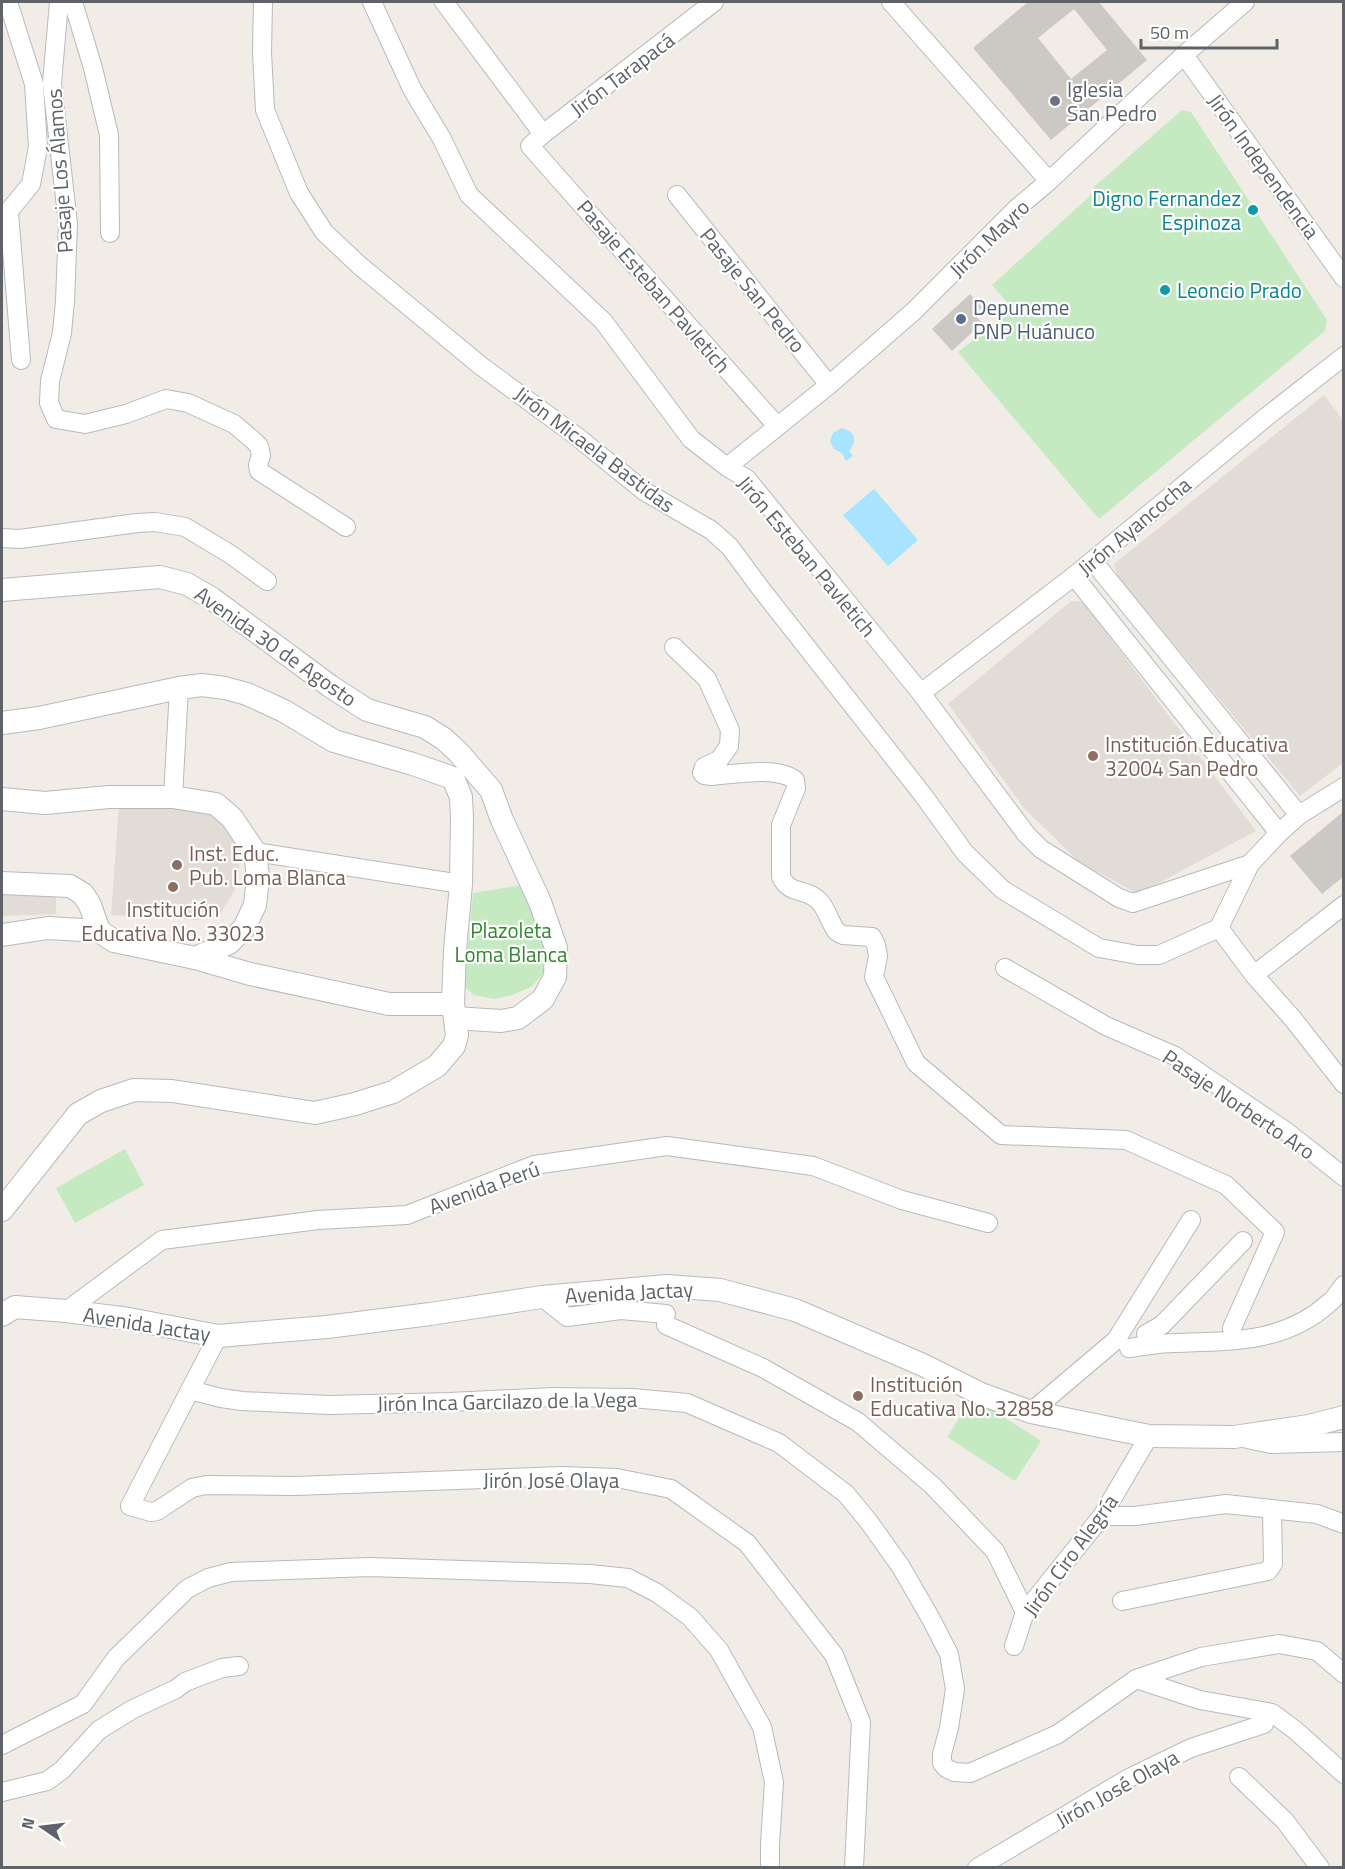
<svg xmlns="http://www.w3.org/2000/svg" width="1345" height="1869" font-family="'Titillium Web',sans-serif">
<rect width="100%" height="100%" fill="#f1ede6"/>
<!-- education -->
<g fill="#e1dcd5">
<path d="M1324,395L1343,420V763L1300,796L1117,576L1114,564Z"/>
<path d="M1071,601L1083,602L1256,831L1138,894L1078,861L1024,808L948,704Z"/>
<path d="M199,796L234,836L239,853V876L234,891L219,916L197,920L111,915L119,804Z"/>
<path d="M56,890V914L2,916V892Z"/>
</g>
<!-- green -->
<g fill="#c5eac1">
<path d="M1182,110L1191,112L1327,320L1325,331L1099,519L958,352L1012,308L992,285L1089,197L1095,186Z"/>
<path d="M540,882L550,962L542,975L531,987L512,995L494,999L474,995L464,986L473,893Z"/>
<path d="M125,1149L144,1185L75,1223L56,1188Z"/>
<path d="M973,1397L1041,1441L1015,1481L947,1437Z"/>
</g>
<!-- water -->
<g fill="#a8e3ff">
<path d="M842,428C855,431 858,441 849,451L853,456L846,461L842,453L834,449L830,441L833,433Z"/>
<path d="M874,489L918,540L888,566L843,515Z"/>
</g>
<!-- building -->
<g fill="#ccc8c3" fill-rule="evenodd">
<path d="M1028,2H1099L1147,60L1051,140L973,48ZM1074,9L1107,50L1071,79L1038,38Z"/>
<path d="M970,294L982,307L974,314L982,323L952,351L932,329Z"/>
<path d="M1344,811V876L1322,894L1290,856Z"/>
</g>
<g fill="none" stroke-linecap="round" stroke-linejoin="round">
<defs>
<g id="minor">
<path d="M59,2L52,83L68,224L65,301L62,333L50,381L49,403L56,419L85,424L126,414L166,399L188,403L234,424L254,441L259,446L261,455L258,465L259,471L346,527"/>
<path d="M73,2L93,68L109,135L110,233"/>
<path d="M263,2L262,52L265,110L299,193L324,232L359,265L481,366L575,435L644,491L711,530L730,547L761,589L923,795L965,853L1003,890L1099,948L1138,955H1159L1219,928L1250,864L1279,833L1299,815L1344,787"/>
<path d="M372,2L412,89L442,139L469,195L603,321L691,439L727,467L747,479L921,693L1026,834L1041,849L1119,898L1133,903L1250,864"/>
<path d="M444,2L543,134"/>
<path d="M714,2L543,134L530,146L777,426"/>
<path d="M891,2L1049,181"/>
<path d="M1184,55L1344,278"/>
<path d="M677,195L829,385"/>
<path d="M9,213L21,360"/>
<path d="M2,227L9,211L31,184L38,147L34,84L8,2"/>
<path d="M727,467L829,385L914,311L1016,209L1049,181L1184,55L1245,2"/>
<path d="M2,538L20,539L137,523L155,522L185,527L230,554L267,581"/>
<path d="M1093,561L1299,815"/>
<path d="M1074,576L1279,833"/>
<path d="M674,647L707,679L730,730L729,746L719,760L704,767L702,773L704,775L712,776C735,774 777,766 795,780L796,788L781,825V877C790,896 807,887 820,902C827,910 830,923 837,932L843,935L872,937L876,945L878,956L874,977L916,1063L1001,1135L1126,1140L1226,1185L1275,1232L1232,1328"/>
<path d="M921,693L1074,576L1265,418L1344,356"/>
<path d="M173,797L179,688"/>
<path d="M255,852L461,884"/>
<path d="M1219,928L1254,975L1293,1019L1344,1084"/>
<path d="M1005,968L1106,1026L1175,1056L1287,1132L1344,1177"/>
<path d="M1254,975L1344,905"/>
<path d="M542,1297L567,1317L621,1310L666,1314"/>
<path d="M66,1311L162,1240L318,1220L407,1215L534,1165L667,1146L813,1166L902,1200L988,1223"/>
<path d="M666,1325L763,1368L858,1422L933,1486L995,1551L1025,1612"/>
<path d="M1146,1334L1162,1325L1243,1241"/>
<path d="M218,1336L130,1506L151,1512L157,1511L192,1488L206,1485L295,1486L562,1476L617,1478L671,1489L747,1543L834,1655L861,1722L854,1868"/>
<path d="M1129,1348C1144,1346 1160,1343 1175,1343C1231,1341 1285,1343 1329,1303C1335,1299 1339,1291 1344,1285"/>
<path d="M190,1390L221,1398L242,1401L329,1405L450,1402L553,1397L633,1398L687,1403L779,1443L846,1494L869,1522L901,1567L931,1619L949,1654L955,1689L949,1728L942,1754V1763L946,1768L954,1772L970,1773L1058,1734L1136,1679L1201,1657L1279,1644L1317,1651L1344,1674"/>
<path d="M1031,1412L1116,1340L1191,1220"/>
<path d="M1247,1439L1271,1444L1344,1442"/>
<path d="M1102,1516H1135L1226,1504L1317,1514L1344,1524"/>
<path d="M1122,1601L1268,1571L1273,1564L1272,1509"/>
<path d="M1014,1646L1025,1612L1102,1516L1149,1436"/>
<path d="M1136,1679L1200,1700L1272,1713L1295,1730L1344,1774"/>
<path d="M2,1745L83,1704L116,1658L187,1589L208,1578L231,1572L369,1567L590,1574L628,1578L657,1593L690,1617L719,1650L762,1727L774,1782L770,1844V1868"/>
<path d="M1239,1777L1285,1821L1320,1868"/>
<path d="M2,1792L47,1781L62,1770L99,1730L133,1709L176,1689L185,1682L222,1668L239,1666"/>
<path d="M977,1868L1129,1778L1191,1748L1264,1724"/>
</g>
<g id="tertiary">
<path d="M2,590L160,577L187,584L211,598L330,686L367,710L425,727L444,739L459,753L491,790L502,820L540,902L556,948L555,977L543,999L518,1018L501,1021L455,1018"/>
<path d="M2,723L39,718L179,688L202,685L225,688L247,694L284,711L334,741L413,764L453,778L461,797L462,818L461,884L455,950L453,1004L457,1035L454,1046L437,1066L393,1092L355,1104L315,1113L172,1091L134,1090L101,1101L78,1114L2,1210"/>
<path d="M2,799L45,803L109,797H173L216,804L232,818L255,852L258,878L255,905L244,928L229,943L195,958"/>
<path d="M2,883L70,886L83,894L90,905L99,931"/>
<path d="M2,935L48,928L99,931L114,941L195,958L250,974L389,1004H453"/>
<path d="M2,1315L15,1307L66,1311L129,1319L218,1336L327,1327L430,1314L542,1297L667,1286L720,1290L795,1310L923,1365L981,1394L1031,1412L1149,1436L1234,1437L1309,1426L1344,1417"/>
</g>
</defs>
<!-- minor casing -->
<use href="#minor" stroke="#b6babe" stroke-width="20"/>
<!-- tertiary casing -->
<use href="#tertiary" stroke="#b6babe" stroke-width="24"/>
<!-- minor -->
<use href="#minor" stroke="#fff" stroke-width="18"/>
<!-- tertiary -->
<use href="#tertiary" stroke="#fff" stroke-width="22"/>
</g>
<!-- markers -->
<circle fill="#6b7280" stroke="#fff" stroke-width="2" cx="1055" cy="101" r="6"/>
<g fill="#0f9aa8" stroke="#fff" stroke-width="2">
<circle cx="1253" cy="210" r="6"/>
<circle cx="1165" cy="290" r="6"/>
</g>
<circle fill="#5c6f8a" stroke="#fff" stroke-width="2" cx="961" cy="319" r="6"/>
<g fill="#8d6e63" stroke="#fff" stroke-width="2">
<circle cx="1093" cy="756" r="6"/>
<circle cx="177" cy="865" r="6"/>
<circle cx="173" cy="887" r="6"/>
<circle cx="858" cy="1396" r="6"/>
</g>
<g text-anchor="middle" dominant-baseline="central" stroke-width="4.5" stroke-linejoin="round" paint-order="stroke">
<!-- street labels -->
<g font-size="21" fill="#5d6368" stroke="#fff">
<text transform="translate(622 74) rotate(-37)">Jirón Tarapacá</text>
<text transform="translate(1264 166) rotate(54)">Jirón Independencia</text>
<text transform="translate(59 171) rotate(-94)">Pasaje Los Álamos</text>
<text transform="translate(989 238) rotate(-44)">Jirón Mayro</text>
<text transform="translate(654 286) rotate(49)">Pasaje Esteban Pavletich</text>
<text transform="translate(753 290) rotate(51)">Pasaje San Pedro</text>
<text transform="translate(595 449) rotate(37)">Jirón Micaela Bastidas</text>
<text transform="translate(1134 526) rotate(-40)">Jirón Ayancocha</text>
<text transform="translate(807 556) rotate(50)">Jirón Esteban Pavletich</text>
<text transform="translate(276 646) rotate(35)">Avenida 30 de Agosto</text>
<text transform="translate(1239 1104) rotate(34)">Pasaje Norberto Aro</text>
<text transform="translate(484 1187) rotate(-20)">Avenida Perú</text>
<text transform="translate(629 1292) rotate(-3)">Avenida Jactay</text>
<text transform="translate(147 1324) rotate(9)">Avenida Jactay</text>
<text transform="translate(507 1401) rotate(-1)">Jirón Inca Garcilazo de la Vega</text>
<text x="551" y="1480">Jirón José Olaya</text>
<text transform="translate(1070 1555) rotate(-54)">Jirón Ciro Alegría</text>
<text transform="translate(1117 1788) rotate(-29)">Jirón José Olaya</text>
</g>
<!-- worship labels -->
<g font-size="21" fill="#5b616d" stroke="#fff" text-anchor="start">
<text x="1067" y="89">Iglesia<tspan x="1067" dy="24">San Pedro</tspan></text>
</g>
<!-- culture labels -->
<g font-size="21" fill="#0d838f" stroke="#fff" text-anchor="end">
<text x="1241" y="198">Digno Fernandez<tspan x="1241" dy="24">Espinoza</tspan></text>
<text x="1177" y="290" text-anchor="start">Leoncio Prado</text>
</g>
<!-- service labels -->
<g font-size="21" fill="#4e5e75" stroke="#fff" text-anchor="start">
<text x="973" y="307">Depuneme<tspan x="973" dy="24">PNP Huánuco</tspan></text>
</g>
<!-- education labels -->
<g font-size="21" fill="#785e54" stroke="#fff" text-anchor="start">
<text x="1105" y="744">Institución Educativa<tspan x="1105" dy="24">32004 San Pedro</tspan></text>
<text x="189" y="853">Inst. Educ.<tspan x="189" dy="24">Pub. Loma Blanca</tspan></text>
<text x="173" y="909" text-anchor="middle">Institución<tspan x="173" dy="24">Educativa No. 33023</tspan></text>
<text x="870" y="1384">Institución<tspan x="870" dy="24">Educativa No. 32858</tspan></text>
</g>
<!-- park labels -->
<g font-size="21" fill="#33862e" stroke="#fff">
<text x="511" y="930">Plazoleta<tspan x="511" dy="24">Loma Blanca</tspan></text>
</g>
</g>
<!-- border -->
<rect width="1345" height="1869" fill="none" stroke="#5d6368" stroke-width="6"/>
<!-- north arrow -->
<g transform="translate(42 1827) rotate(284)" stroke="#ffffff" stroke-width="4.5" paint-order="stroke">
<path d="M0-4.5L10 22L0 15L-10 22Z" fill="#5d6368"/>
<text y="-9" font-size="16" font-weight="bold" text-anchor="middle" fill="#5d6368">N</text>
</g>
<!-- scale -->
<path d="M1141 39v9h136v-9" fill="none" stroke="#5d6368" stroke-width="3"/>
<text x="1150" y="39" font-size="18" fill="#5d6368" stroke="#ffffff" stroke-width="4.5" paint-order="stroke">50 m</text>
</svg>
